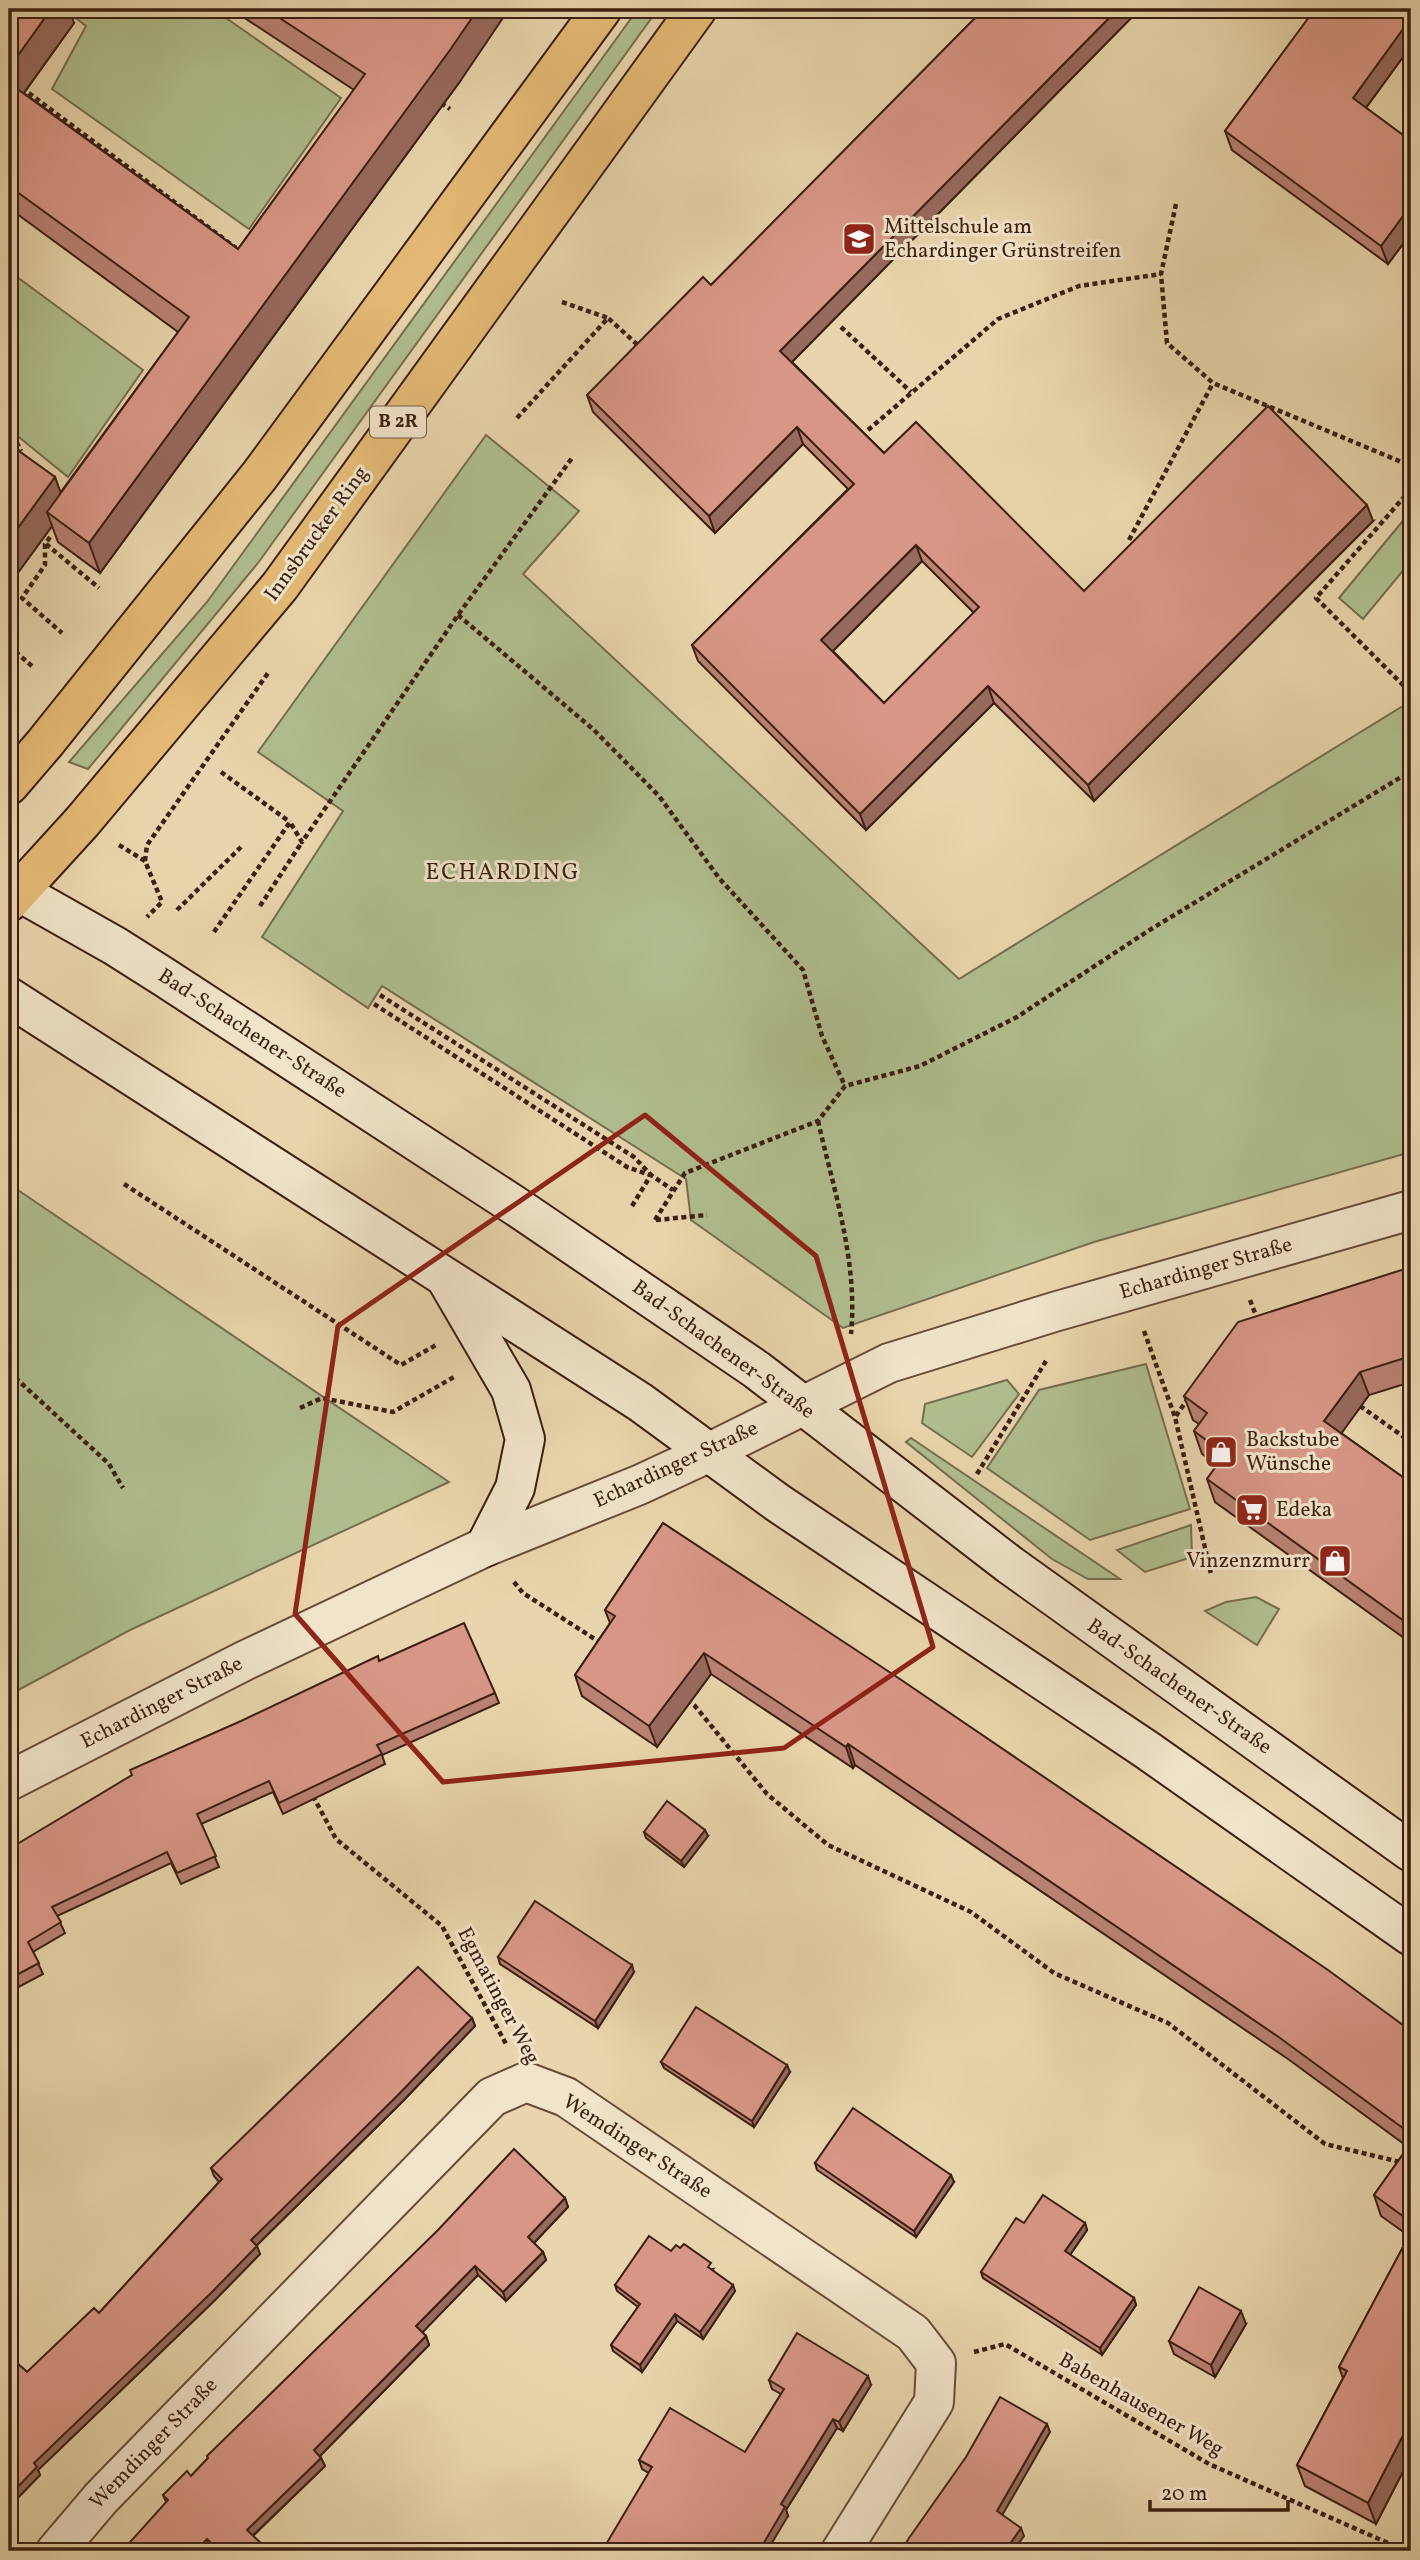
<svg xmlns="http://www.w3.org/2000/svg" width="1420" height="2560" font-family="Vollkorn,serif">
<rect width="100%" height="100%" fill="#e9d5ad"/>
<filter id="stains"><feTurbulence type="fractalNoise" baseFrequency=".00286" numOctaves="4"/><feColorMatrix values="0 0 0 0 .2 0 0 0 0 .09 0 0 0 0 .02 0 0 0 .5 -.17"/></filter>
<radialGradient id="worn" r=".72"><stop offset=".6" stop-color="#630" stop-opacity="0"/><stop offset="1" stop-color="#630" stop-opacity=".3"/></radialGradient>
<!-- green -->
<g fill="#b0be8e" stroke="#766e50" stroke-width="2">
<path d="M64,9H213L341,98L249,229L52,89L86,26Z"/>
<path d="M638,9H658L258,563L88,769L69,762L207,602Z"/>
<path d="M9,271L143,370L68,477L9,429Z"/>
<path d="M486,435L579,511L523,574L959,979L1411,701V1152L1094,1242L843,1328L691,1220L686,1179L382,986L368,1008L262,937L343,811L258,752Z"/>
<path d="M1411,511V561L1363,619L1339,598Z"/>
<path d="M9,1184L449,1482L130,1630L9,1695Z"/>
<path d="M1146,1364L1190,1509L1090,1540L987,1468L1039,1390Z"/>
<path d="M1007,1380L1019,1394L972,1457L922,1423L925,1404Z"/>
<path d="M911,1438L1120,1579H1088L1052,1559L906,1442Z"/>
<path d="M1191,1525L1192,1557L1145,1572L1117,1550Z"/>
<path d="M1256,1597L1279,1609L1257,1645L1205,1611L1226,1602Z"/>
</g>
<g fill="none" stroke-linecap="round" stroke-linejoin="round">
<defs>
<g id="minor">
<path d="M9,1781L244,1661L485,1547L639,1485L710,1452L889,1363L1054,1312L1411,1210"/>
<path d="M56,2551L101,2498L492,2097L526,2082L566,2097L913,2333L936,2363L934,2402L841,2551"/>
</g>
<g id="secondary">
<path d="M9,886L115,946L164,977L517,1207L757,1370L1010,1565L1411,1852"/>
<path d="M9,997L640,1402L778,1503L1147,1750L1411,1936"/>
<path d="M448,1282L511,1390L525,1439L515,1488L485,1547"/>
</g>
<g id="primary">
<path d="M9,785L45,743L260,475L602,9"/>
<path d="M9,902L82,822L280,586L697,9"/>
</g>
</defs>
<!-- minor casing -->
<use href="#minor" stroke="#674c38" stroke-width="42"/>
<!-- secondary casing -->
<use href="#secondary" stroke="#3c1f11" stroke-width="42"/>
<!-- primary casing -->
<use href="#primary" stroke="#3c1f11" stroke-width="42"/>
<!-- path -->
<g stroke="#3c1f11" stroke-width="4.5" stroke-dasharray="5 3.5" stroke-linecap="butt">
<path d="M22,88L236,248"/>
<path d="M441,103L450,109"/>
<path d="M1176,204L1161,274L1167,343L1213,383L1411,466"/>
<path d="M562,302L608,318"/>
<path d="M841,327L911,392"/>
<path d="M517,418L608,318L640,347"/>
<path d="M9,427L21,451"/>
<path d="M868,430L998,319L1079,286L1161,274"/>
<path d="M9,443L19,452"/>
<path d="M1411,489L1316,598L1411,693"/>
<path d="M50,537L45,544V565L22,598L62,633"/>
<path d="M1129,540L1213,383"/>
<path d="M46,544L99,588"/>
<path d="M458,615L593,729L659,796L719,878L803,970L822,1036L845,1086"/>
<path d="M9,646L33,667"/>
<path d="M221,772L290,822"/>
<path d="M119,845L145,861L162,902L147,917"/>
<path d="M145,861L147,845L268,673"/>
<path d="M260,906L302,842"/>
<path d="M177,910L241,847"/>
<path d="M214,932L290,822L302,842L458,615L572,458"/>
<path d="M380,995L634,1157L651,1175"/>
<path d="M374,1004L627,1167L650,1175"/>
<path d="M818,1121C834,1191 858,1262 851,1334"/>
<path d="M124,1184L401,1365L436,1345"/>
<path d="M632,1206L651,1175L673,1190"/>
<path d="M655,1220L685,1173L818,1121L845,1086L920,1066L1017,1017L1148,931L1411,771"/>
<path d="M656,1220L707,1215"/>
<path d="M1250,1300L1258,1321"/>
<path d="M1144,1331L1175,1417L1211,1574"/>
<path d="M9,1372L109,1464L123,1488"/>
<path d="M1360,1406L1411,1442"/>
<path d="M300,1408L322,1398L393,1412L454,1377"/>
<path d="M1176,1416L1189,1397"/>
<path d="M977,1474L1046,1361"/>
<path d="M514,1582L523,1593L601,1643"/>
<path d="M687,1700L695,1706L767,1794L828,1845L971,1912L1054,1973L1168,2023L1325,2144L1400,2162L1411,2170"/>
<path d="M313,1796L336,1839L442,1926L506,2044"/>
<path d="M974,2352L1005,2344L1209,2464L1406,2551"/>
</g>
<!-- minor -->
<use href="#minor" stroke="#f1e4ca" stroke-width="38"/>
<!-- secondary -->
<use href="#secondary" stroke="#f1e4ca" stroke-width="38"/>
<!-- primary -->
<use href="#primary" stroke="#e4ba76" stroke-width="38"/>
</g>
<!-- wall -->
<g fill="#ba8273" stroke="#3c1f11" stroke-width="2" fill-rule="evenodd">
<path d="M9,9L74,23L24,93L238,249L354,90L231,9H408L461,80L100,573L58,542L52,526L17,574L9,568V444L55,477L60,493L178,332L9,208Z"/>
<path d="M984,9H1140L792,362L884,453L1084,591L1373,521L1094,801L994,703L866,830L698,661L692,645L848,489L803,444L715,533L593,412L587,395L711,285ZM922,561L974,613L884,703L833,651Z"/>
<path d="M1313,9H1411V46L1366,108L1411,141V233L1388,264L1232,150L1225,131L1315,10Z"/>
<path d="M1411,1267V1382L1369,1395L1341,1433L1411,1483V1643L1215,1502L1207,1479L1217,1465L1202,1454L1194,1431L1199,1424L1193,1420L1184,1396Z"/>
<path d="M663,1523L1411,2031V2456L1376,2524L1305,2486L1297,2465L1343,2378L1339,2367L1409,2236L1381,2216L1374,2195L1408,2147L1288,2059L855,1765L853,1768L711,1674L657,1747L582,1696L575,1675L610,1623L605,1610Z"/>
<path d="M379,1661L495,1693L499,1703L382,1755L385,1764L283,1814L273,1792L201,1824L219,1867L181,1884L171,1863L57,1916L65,1933L33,1952L43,1974L9,1992V1849Z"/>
<path d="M644,1832L708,1836L684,1867L646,1838Z"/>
<path d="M498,1957L634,1972L598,2028L500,1964Z"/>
<path d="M472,2018L475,2026L401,2103L256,2246L260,2254L213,2302L38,2470L40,2475L9,2507V2356L27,2372L99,2313L219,2182L214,2176L211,2168Z"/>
<path d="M661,2062L790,2072L754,2127L664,2068Z"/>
<path d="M815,2163L954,2182L916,2237L817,2170Z"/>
<path d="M565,2198L568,2207L534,2243L543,2252L546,2260L506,2301L478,2275L422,2332L426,2336L429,2345L320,2456L325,2466L253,2536L269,2551H214L166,2502L163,2495L191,2476L208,2458L207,2456Z"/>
<path d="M1024,2223H1085L1087,2230L1070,2255L1134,2298L1136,2305L1102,2355L983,2278L981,2272Z"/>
<path d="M713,2269L712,2270L735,2291L703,2339L677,2321L642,2372L613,2351L611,2345L638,2307L617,2291L615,2285Z"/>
<path d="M1246,2324L1215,2377L1174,2354L1169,2341Z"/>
<path d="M769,2380L871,2385L843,2431L837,2428L786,2510L788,2516L649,2473L642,2469L639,2460L745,2452L781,2394L772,2389Z"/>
</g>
<!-- shaded-wall -->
<g fill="#976a5e" stroke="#3c1f11" stroke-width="2">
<path d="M51,9H69L74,23L13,108L9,96V68Z"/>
<path d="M478,9H509L461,80L100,573L89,543Z"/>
<path d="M1118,9H1140L786,368L780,351Z"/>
<path d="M1411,18V46L1359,117L1353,98Z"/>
<path d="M1411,205V233L1388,264L1381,246Z"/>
<path d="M797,427L803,444L715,533L709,516Z"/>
<path d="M55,477L66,507L47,512L52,526L17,574L9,552V540Z"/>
<path d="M1367,505L1373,521L1094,801L1088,785Z"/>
<path d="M916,545L922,561L827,657L821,640Z"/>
<path d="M988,686L994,703L866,830L860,814Z"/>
<path d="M1360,1372L1369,1395L1333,1445L1324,1421Z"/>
<path d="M704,1653L711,1674L657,1747L649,1726Z"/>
<path d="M848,1744L855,1765L853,1768L846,1747Z"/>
<path d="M705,1830L708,1836L684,1867L681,1861Z"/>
<path d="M632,1965L634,1972L598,2028L595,2021Z"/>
<path d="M472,2018L475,2026L401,2103L254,2248L251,2240Z"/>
<path d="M787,2065L790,2072L754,2127L752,2121Z"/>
<path d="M951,2175L954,2182L916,2237L914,2231Z"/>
<path d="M565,2198L568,2207L531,2246L528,2237Z"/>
<path d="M1085,2223L1087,2230L1068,2258L1065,2251Z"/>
<path d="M257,2246L260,2254L213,2302L38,2470L40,2475L9,2507V2496L34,2463Z"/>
<path d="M543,2252L546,2260L506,2301L503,2292Z"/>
<path d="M475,2266L478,2275L420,2335L416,2326Z"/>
<path d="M733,2285L735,2291L703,2339L700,2332Z"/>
<path d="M1134,2298L1136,2305L1102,2355L1100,2348Z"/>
<path d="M1241,2311L1246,2324L1215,2377L1211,2365Z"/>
<path d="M675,2314L677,2321L642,2372L640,2365Z"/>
<path d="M426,2336L429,2345L317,2459L314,2450Z"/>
<path d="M868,2376L871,2385L843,2431L839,2422Z"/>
<path d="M833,2419L837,2428L786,2510L788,2516L767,2551H759L781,2504Z"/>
<path d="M1411,2420V2456L1376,2524L1368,2503Z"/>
<path d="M1047,2424L1050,2432L1000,2519L997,2511Z"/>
<path d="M321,2458L325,2466L250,2538L247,2530Z"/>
<path d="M1021,2528L1024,2536L1013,2551H1005Z"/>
<path d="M207,2539L210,2548L207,2551H196Z"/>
</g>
<!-- building -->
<g fill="#d89786" stroke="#3c1f11" stroke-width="2" fill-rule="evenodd">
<path d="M9,9H51L9,68Z"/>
<path d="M266,9H408L411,10L412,9H478L450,50L89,543L47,512L189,317L9,186V83L238,249L365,74Z"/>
<path d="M984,9H1118L780,351L884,453L916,422L1084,591L1268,406L1367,505L1088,785L988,686L860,814L692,645L854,484L797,427L709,516L587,395L703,277L711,285ZM916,545L979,607L884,703L821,640Z"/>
<path d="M1315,9H1411V18L1353,98L1411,141V205L1381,246L1225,131Z"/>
<path d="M9,444L55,477L9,540Z"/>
<path d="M1411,1267V1356L1360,1372L1324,1421L1411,1483V1626L1207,1479L1225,1454L1194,1431L1207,1413L1184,1396L1238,1322Z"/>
<path d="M663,1523L894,1675L1328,1970L1411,2031V2134L1280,2038L848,1744L846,1747L704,1653L649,1726L575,1675L615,1616L605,1610Z"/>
<path d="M464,1623L495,1693L377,1745L382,1754L279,1803L269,1781L197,1814L216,1856L177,1873L167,1852L52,1907L61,1922L28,1942L39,1963L9,1979V1849L132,1775L130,1770L241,1721L378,1656L379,1661Z"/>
<path d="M667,1801L705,1830L681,1861L644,1832Z"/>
<path d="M535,1901L632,1965L595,2021L498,1957Z"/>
<path d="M418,1967L472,2018L398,2095L251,2240L257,2246L210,2294L34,2463L37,2467L9,2496V2356L27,2372L94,2308L99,2313L222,2179L211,2168Z"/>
<path d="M696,2007L787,2065L752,2121L661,2062Z"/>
<path d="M853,2108L951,2175L914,2231L815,2163Z"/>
<path d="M1411,2143V2222L1374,2195Z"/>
<path d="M514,2149L565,2198L528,2237L543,2252L503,2292L475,2266L416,2326L426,2336L314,2450L321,2458L247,2530L269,2551H219L207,2539L196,2551H122L168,2500L163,2495L187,2471L191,2476L208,2458L207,2456L438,2230Z"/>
<path d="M1043,2195L1085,2223L1065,2251L1134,2298L1100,2348L981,2272L1016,2218L1024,2223Z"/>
<path d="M1411,2232V2420L1368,2503L1297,2465L1347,2371L1339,2367Z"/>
<path d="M649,2236L671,2251L676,2245L680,2248L684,2244L711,2263L708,2267L733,2285L700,2332L675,2314L640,2365L611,2345L640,2304L615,2285Z"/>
<path d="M1199,2287L1241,2311L1211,2365L1169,2341Z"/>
<path d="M797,2333L868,2376L839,2422L833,2419L781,2504L785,2507L759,2551H602L652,2467L639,2460L670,2408L745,2452L784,2389L769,2380Z"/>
<path d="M1000,2397L1047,2424L997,2511L1021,2528L1005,2551H901L909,2538L966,2457Z"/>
<path d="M1267,2544L1285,2551H1264Z"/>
</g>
<!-- marked area -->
<path fill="none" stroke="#8f2418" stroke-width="5" stroke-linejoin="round" d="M645,1115L816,1256L933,1647L784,1748L443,1782L295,1614L338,1326Z"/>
<!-- icons -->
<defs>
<symbol id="school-square" viewBox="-11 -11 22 22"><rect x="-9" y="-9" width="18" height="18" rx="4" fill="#8f2418" stroke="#f1e4ca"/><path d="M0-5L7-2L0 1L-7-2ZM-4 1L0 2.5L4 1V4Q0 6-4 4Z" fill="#fff"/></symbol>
<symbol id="shop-square" viewBox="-11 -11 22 22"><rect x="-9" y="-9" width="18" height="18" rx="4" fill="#8f2418" stroke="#f1e4ca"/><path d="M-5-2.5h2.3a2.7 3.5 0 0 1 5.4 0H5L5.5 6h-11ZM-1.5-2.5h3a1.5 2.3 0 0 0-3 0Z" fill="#fff"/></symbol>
<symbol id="supermarket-square" viewBox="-11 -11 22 22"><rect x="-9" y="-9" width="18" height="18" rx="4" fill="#8f2418" stroke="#f1e4ca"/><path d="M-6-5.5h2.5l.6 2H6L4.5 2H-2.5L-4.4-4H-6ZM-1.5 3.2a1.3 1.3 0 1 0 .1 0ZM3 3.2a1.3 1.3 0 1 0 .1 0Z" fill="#fff"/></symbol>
</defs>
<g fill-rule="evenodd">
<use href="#school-square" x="840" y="220" width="38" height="38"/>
<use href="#shop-square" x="1202" y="1433" width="38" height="38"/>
<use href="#supermarket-square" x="1233" y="1491" width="38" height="38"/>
<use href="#shop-square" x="1316" y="1542" width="38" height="38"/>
</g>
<g text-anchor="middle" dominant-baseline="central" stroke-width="6" stroke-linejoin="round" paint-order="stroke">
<!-- shield labels -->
<rect fill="#f1e4ca" stroke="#725a48" stroke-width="2" x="370" y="406.5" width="56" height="31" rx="5"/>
<g font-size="19" font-weight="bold" fill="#3c1f11">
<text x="398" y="422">B 2R</text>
</g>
<!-- poi labels -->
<g font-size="21" fill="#3c1f11" stroke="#f1e4ca" text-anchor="start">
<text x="884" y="227">Mittelschule am<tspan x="884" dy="24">Echardinger Grünstreifen</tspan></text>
<text x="1246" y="1440">Backstube<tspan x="1246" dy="24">Wünsche</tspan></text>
<text x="1276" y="1510">Edeka</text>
<text x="1310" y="1561" text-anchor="end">Vinzenzmurr</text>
</g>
<!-- street labels -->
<g font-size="21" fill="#3c1f11" stroke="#f1e4ca">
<text transform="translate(317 534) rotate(-54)">Innsbrucker Ring</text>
<text transform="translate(252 1034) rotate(33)">Bad-Schachener-Straße</text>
<text transform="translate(1206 1269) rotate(-16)">Echardinger Straße</text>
<text transform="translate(723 1350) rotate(36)">Bad-Schachener-Straße</text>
<text transform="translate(676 1465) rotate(-25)">Echardinger Straße</text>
<text transform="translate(1179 1687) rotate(35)">Bad-Schachener-Straße</text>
<text transform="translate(162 1703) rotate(-27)">Echardinger Straße</text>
<text transform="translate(498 1996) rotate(62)">Egmatinger Weg</text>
<text transform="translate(637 2147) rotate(33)">Wemdinger Straße</text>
<text transform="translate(1141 2405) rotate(30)">Babenhausener Weg</text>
<text transform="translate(154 2444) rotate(-46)">Wemdinger Straße</text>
</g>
<!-- neighbourhood labels -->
<g font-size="23" letter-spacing="2" fill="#3c1f11" stroke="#f1e4ca">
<text x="503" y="873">ECHARDING</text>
</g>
</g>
<!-- margin -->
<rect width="1420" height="2560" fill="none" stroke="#e9d5ad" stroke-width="35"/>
<rect x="10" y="10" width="1399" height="2539" fill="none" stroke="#3c1f11" stroke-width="3.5"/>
<rect x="18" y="18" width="1385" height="2525" fill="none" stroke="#3c1f11" stroke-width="2"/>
<!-- scale -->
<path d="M1150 2500v10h138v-10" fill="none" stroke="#3c1f11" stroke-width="3.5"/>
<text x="1161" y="2500" font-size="21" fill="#3c1f11" stroke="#f1e4ca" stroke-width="5" paint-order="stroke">20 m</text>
<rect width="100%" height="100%" filter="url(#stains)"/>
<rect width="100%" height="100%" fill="url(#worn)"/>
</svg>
